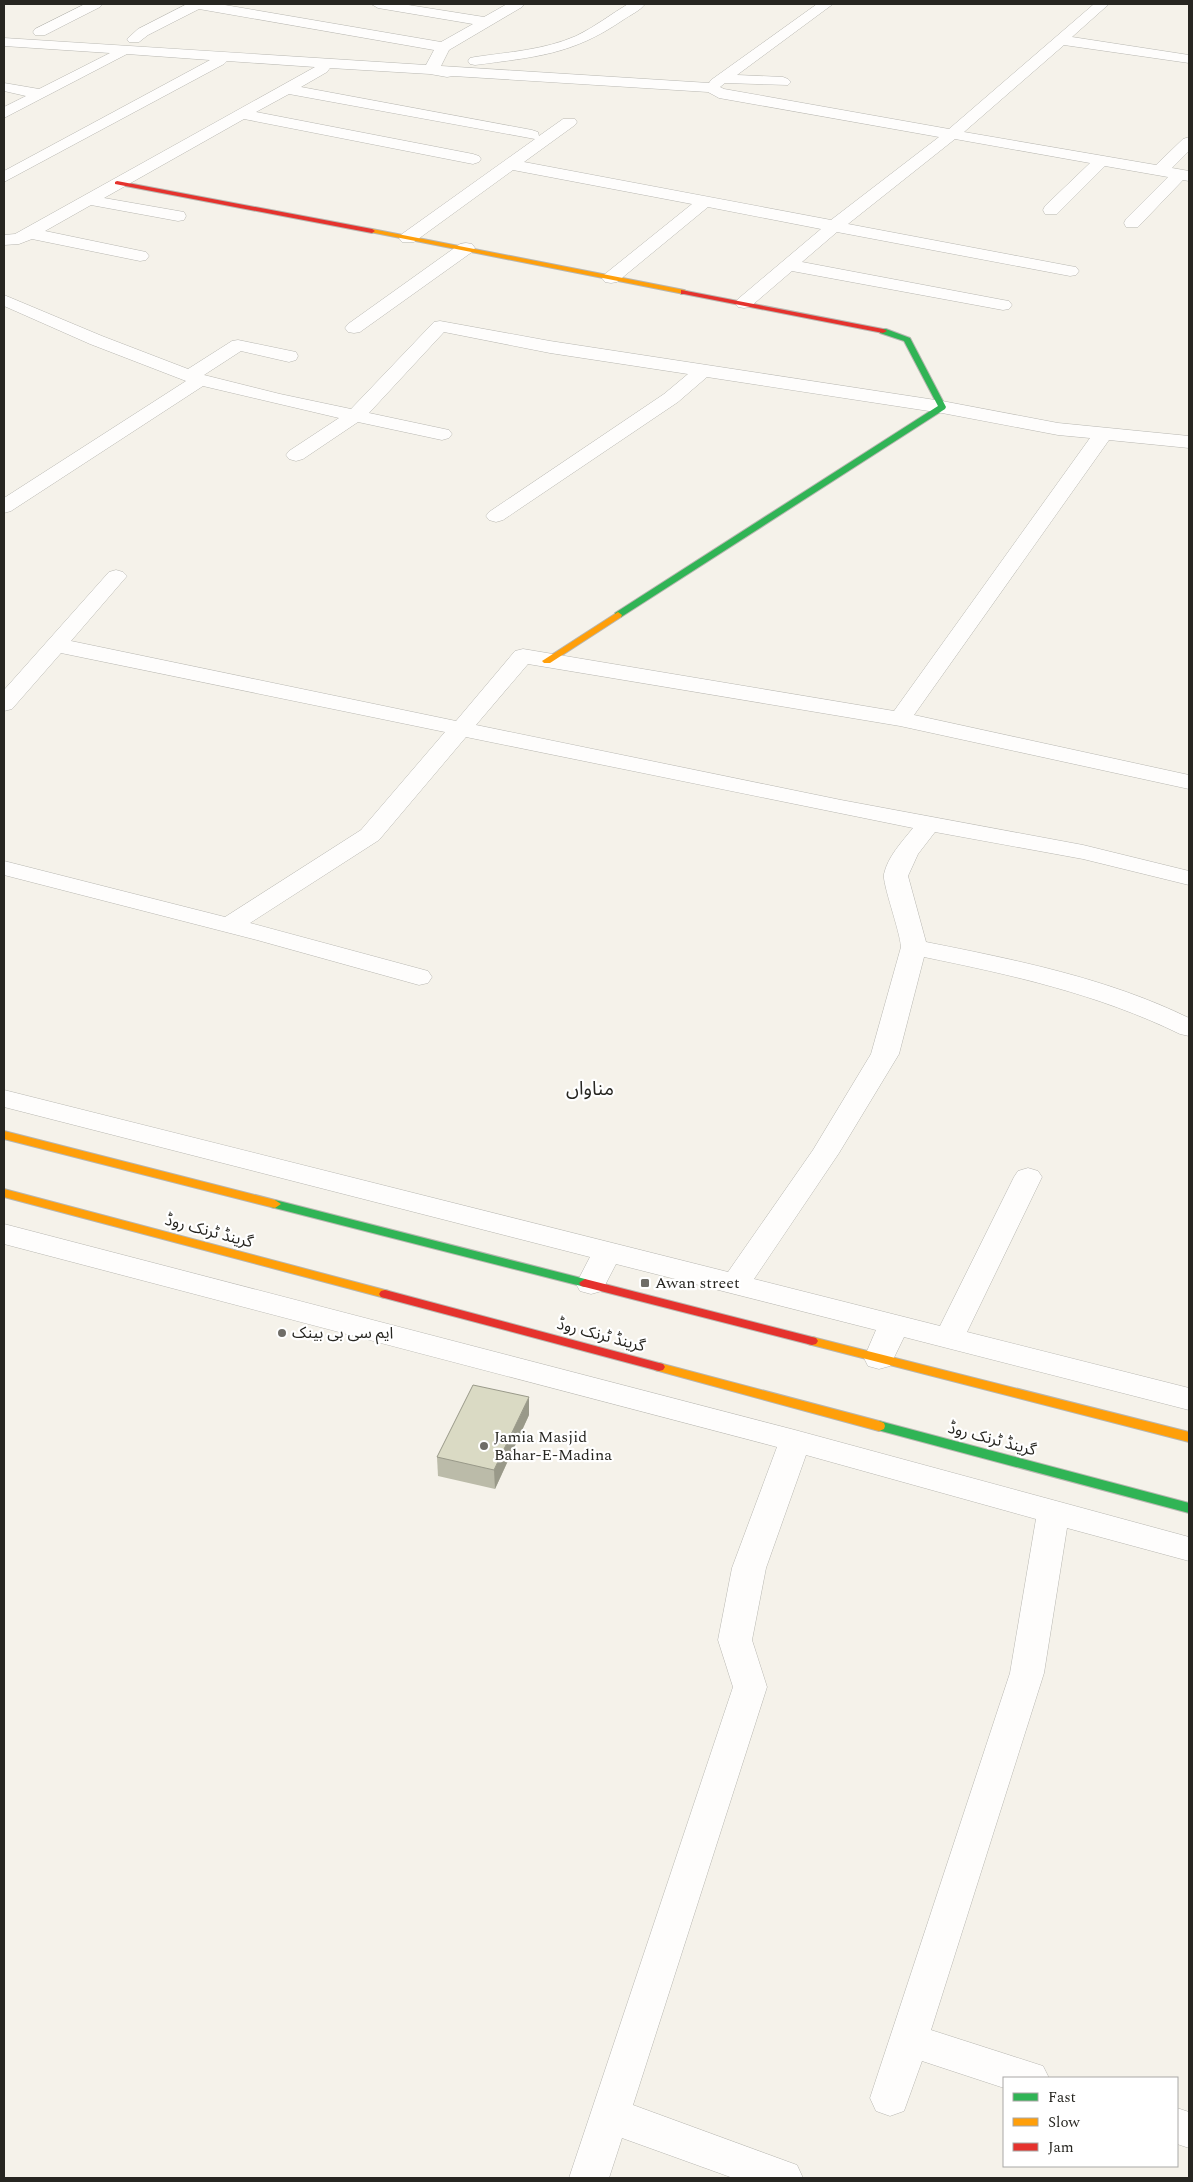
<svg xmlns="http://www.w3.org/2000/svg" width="1193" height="2182" font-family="Spectral,'Noto Sans Arabic',serif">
<rect width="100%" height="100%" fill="#f5f2ea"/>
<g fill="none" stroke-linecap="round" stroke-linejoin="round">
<defs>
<g id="street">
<path d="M85,4H102L100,7L45,35H35L33,32L35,29Z"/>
<path d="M187,4H219L441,42L473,24L378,8L371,4H402L484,17L507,4H524L522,7L449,50L441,66L709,83L711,80L817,4H833L737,75L783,77L788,79L791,82L788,85L725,83L720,87L724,89L949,129L1094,4H1109L1072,37L1189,55V63L1064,45L964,132L1156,165L1183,139L1189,137V151L1172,168L1189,171V181L1183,180L1138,227H1126L1124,223L1126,219L1168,177L1105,166L1057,214H1045L1043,210L1045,206L1090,163L955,139L848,224L1070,266L1076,267L1079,271L1076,275L1070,276L837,232L802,262L1003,300L1009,301L1012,305L1009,309L1003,310L792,271L750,307L744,308L738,307L735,303L738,299L821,229L708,207L617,282L611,283L605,282L602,278L605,274L692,204L513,170L414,242H402L399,238L402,234L535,139L289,94L256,112L473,154L479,156L481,159L479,162L473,164L244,119L104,198L184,212L186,216L184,220L178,221L91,205L45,231L146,252L149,256L146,260L140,261L32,239L19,244L4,245V235L15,234L315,67L227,61L224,64L4,182V171L210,60L127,54L4,118V107L26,96L4,91V83L39,89L110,53L4,46V38L426,65L434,50L199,9L148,35L139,42H129L127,39L138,29ZM330,68L430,74L447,77L453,76L708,92L719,98L939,137L831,220L524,162L575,125L577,122L575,119H563L539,136L538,132L532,130L301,87L327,72Z"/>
<path d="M628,4H645C640,11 630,15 623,20C572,55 535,57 475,65L470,64L468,61L470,58L475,57C509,52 544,50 576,36C595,27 611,14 628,4Z"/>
<path d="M466,243L472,244L475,248L472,252L360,332L354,333L348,332L345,328L348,324L460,244Z"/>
<path d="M4,295L102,336L188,369L232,341L238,340L296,352L298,356L296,360L289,362L241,351L204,375L280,394L351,409L434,322L440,321L550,341L942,401L1058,423L1189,436V448L1109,440L914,715L1189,775V789L900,726L528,664L476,725L841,800L1083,845L1189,871V885L1083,859L935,832L918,854L908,876L926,942C1016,960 1107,978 1189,1018V1036L1180,1034C1098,994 1012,975 924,957L899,1054L839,1153L754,1279L940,1326L1014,1177L1018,1171L1028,1168L1038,1171L1042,1177L967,1332L1189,1388V1410L904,1337L890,1366L879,1369L868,1366L864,1358L876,1330L616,1264L602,1291L591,1294L580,1291L576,1284L590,1257L4,1107V1090L728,1272L813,1150L871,1054L901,947C900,931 882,883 884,874C888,856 902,842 913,828L466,737L379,840L250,923L428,971L432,977L428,983L419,985L257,940L4,875V861L225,917L361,830L445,732L61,653L12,709L4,711V690L109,572L116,570L123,572L127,576L71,641L456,721L515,651L523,649L894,711L1090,438L1058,435L942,413L707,377L678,402L503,520L496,522L489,520L486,516L489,512L664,394L688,374L550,353L444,332L369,413L449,430L452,434L449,438L442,440L358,422L303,459L296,461L289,459L286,455L289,451L339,418L203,386L11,511L4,513V498L186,381L90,344L4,306Z"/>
<path d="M4,1224L795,1430L1189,1537V1561L1067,1528L1044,1673L931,2030L1043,2066L1049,2078H1004V2088L922,2061L904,2111L890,2116L876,2111L870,2098L1010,1673L1036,1519L806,1455L766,1568L752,1640L767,1687L633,2105L797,2165L803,2178H733L622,2138L609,2178H569L733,1687L718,1640L732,1568L777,1447L4,1244Z"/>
<path d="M1177,2108L1189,2112V2148L1177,2144Z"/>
</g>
<g id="fast">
<path d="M880,329H886L910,338L946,407L945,409L621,617H615V613L938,406L904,341L880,333Z"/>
<path d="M275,1200L585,1279L591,1283L585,1287L271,1207L269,1204Z"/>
<path d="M879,1421L1189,1503V1513L874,1429L873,1426L874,1423Z"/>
</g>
<g id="slow">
<path d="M372,229L684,290L688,292L684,294L370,232V230Z"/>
<path d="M618,612L622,615L621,617L550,663H544L542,661Z"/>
<path d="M4,1131L275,1200L281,1204L275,1208L4,1139Z"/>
<path d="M4,1189L385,1290L389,1291L391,1294L389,1297L385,1298L4,1197Z"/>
<path d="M812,1337L1189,1432V1442L808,1344L806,1341L808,1338Z"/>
<path d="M659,1363L879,1421L884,1423L885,1426L884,1429L879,1431L655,1370L653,1367L655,1364Z"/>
</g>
<g id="jam">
<path d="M117,181L372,229L375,231L372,233L115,184V182Z"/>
<path d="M681,290L883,329L887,331L883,333L684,294H681Z"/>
<path d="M585,1279L812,1337L816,1338L818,1341L816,1344L812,1345L581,1286L579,1283Z"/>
<path d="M385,1290L659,1363L663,1364L665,1367L663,1370L659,1371L381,1297L379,1294L381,1291Z"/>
</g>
</defs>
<!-- street casing -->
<use href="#street" stroke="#b8b7b1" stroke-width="1"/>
<!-- fast casing -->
<use href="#fast" stroke="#b8b7b1" stroke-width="2"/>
<!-- slow casing -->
<use href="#slow" stroke="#b8b7b1" stroke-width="2"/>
<!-- jam casing -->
<use href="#jam" stroke="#b8b7b1" stroke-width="2"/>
<!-- street -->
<use href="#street" fill="#fefdfc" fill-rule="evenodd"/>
<!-- fast -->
<use href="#fast" fill="#30b455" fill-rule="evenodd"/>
<!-- slow -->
<use href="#slow" fill="#ff9f0a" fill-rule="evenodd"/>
<!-- jam -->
<use href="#jam" fill="#e5322d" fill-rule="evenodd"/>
</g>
<!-- wall -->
<path fill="#bbbba9" d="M529,1415L495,1489L438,1476L437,1457Z"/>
<!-- shaded-wall -->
<path fill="#999989" d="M529,1397V1415L495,1489L494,1470Z"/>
<!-- building -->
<path fill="#dadac4" stroke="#999989" d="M473,1385L529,1397L494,1470L437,1457Z"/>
<!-- markers -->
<g fill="#6f6d67" stroke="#fff" stroke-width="2">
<rect x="640" y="1278" width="10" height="10" rx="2.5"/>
<circle cx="282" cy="1333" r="5"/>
<circle cx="484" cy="1446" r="5"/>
</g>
<g text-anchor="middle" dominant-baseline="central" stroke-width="4.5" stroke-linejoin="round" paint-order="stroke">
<!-- street labels -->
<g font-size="16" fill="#272621" stroke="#fff">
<text transform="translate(209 1231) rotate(15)">گرینڈ ٹرنک روڈ</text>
<text transform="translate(601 1335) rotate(15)">گرینڈ ٹرنک روڈ</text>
<text transform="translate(992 1439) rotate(15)">گرینڈ ٹرنک روڈ</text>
</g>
<!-- poi labels -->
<g font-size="16" fill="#272621" stroke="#fff" text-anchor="start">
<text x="655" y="1283">Awan street</text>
<text x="292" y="1333">ایم سی بی بینک</text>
<text x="494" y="1437">Jamia Masjid<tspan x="494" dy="18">Bahar-E-Madina</tspan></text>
</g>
<!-- quarter labels -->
<g font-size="19" fill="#272621" stroke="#fff">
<text x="590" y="1089">مناواں</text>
</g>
</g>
<!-- border -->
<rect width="1193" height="2182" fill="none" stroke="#272621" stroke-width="10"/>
<!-- legend -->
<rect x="1003" y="2077" width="175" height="90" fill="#ffffff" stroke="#a9a8a6"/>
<rect x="1013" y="2093" width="25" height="8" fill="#30b455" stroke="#a9a8a6"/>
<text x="1048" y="2102" font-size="15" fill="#272621">Fast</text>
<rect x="1013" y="2118" width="25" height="8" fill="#ff9f0a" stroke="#a9a8a6"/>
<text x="1048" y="2127" font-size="15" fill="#272621">Slow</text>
<rect x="1013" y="2143" width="25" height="8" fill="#e5322d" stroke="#a9a8a6"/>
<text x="1048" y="2152" font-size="15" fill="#272621">Jam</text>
</svg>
